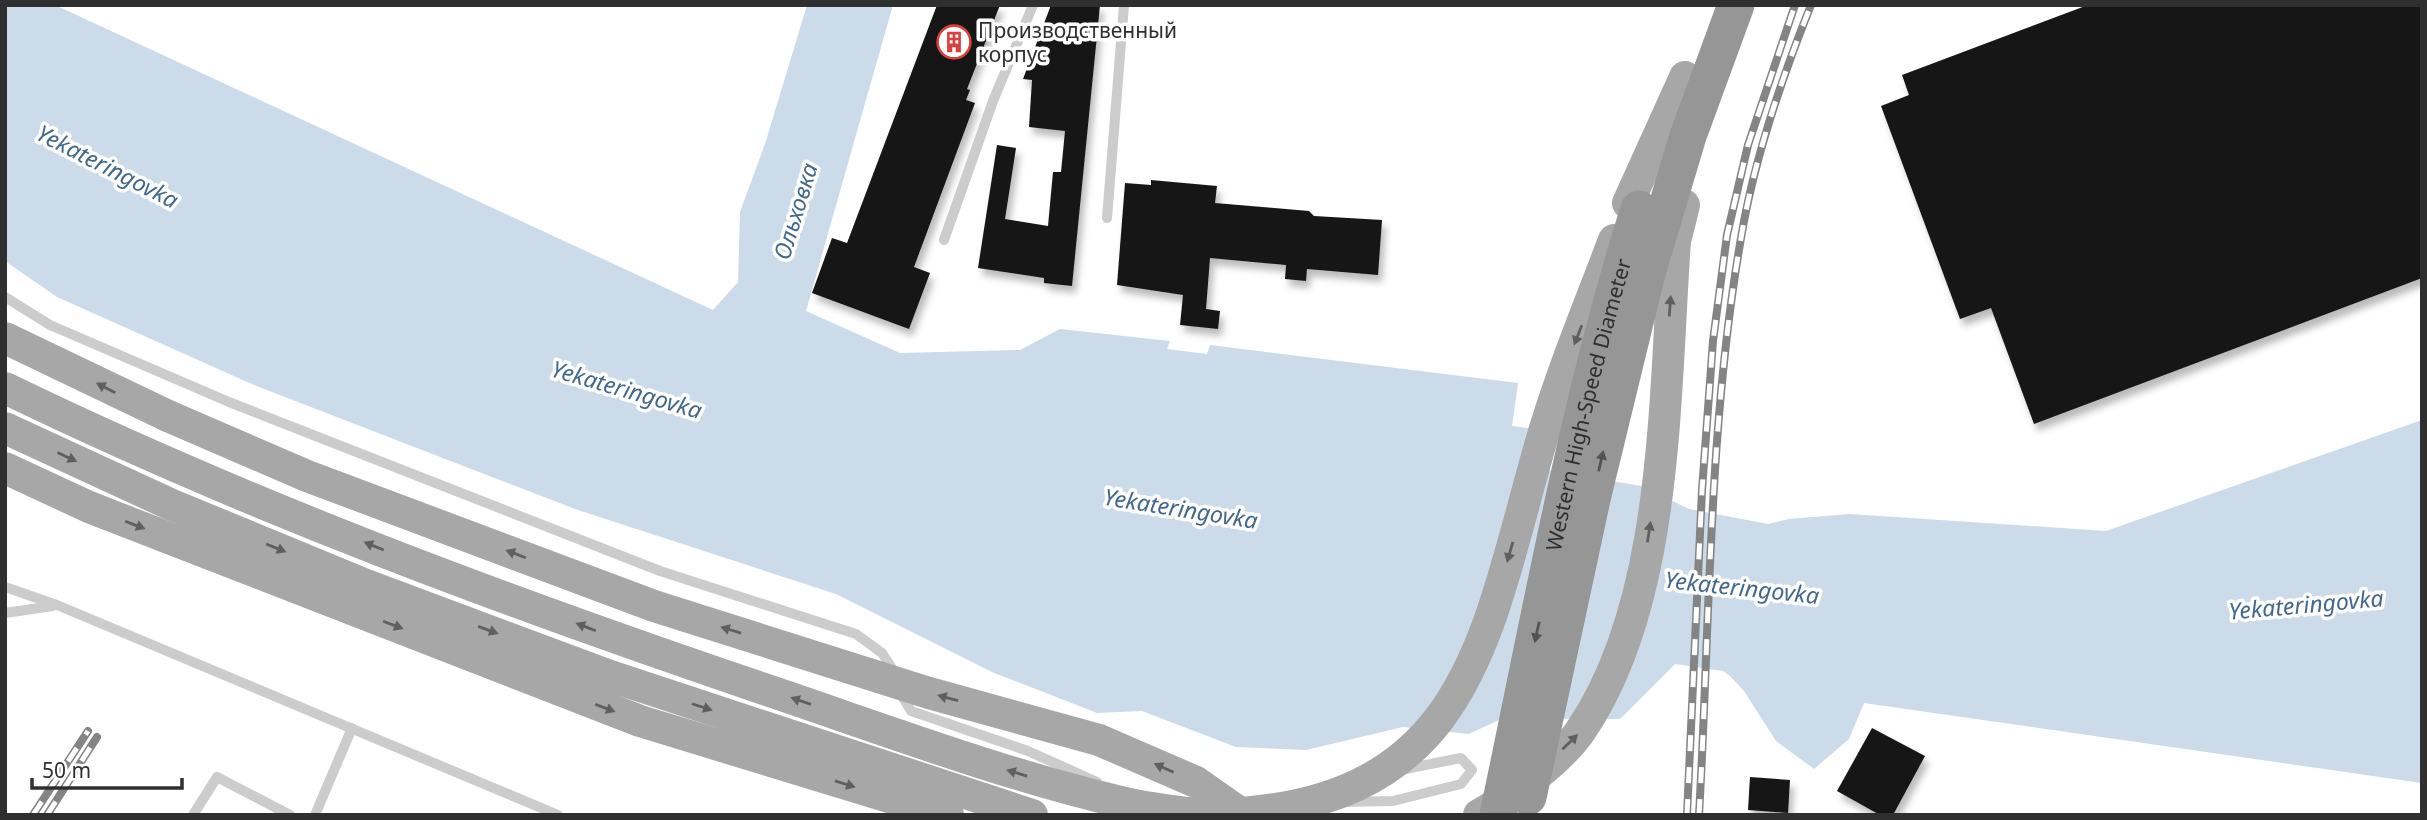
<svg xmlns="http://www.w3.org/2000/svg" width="2427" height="820" font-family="'Noto Sans',sans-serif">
<defs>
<filter id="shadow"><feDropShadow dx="4" dy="7" stdDeviation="3.5" flood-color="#0004"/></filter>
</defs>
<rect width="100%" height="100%" fill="#fff"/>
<!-- water -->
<path fill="#ccdbea" d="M5,5H55L713,310L738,282L740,212L765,144L807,5H893L806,311L900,353L1020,350L1060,329L1170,341L1167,349L1207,354L1210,345L1518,383L1512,426L1537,429L1543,469L1641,486L1689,509L1768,524L1789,519L1850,514L2106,531L2422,420V783L1864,703L1849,739L1814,769L1776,741L1744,691L1730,676L1723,671L1675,664L1620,719H1501L1469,734L1403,727L1306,750L1236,747L1142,711L1097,713L992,672L836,594L575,509L254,385L57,297L5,261Z"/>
<!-- building -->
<g fill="#161616" filter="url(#shadow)">
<path d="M937,5H1000L967,89L970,90L966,100L975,103L914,267L930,273L909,329L812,293L832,238L847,243Z"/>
<path d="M1051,5H1100L1072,286L1044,283V278L978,268L997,145L1016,148L1005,219L1048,226L1053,172H1061L1065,131L1029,127L1032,80L1023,79Z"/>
<path d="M2088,5H2422V278L2034,424L1991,308L1960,319L1881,106L1909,95L1902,75Z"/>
<path d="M1151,180L1217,186L1215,203L1309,211L1314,216L1382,220L1378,275L1307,269L1306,281L1285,279L1286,265L1210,258L1206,309L1220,311L1218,329L1180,325L1183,295L1117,285L1125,183L1151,185Z"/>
<path d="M1872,728L1925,756L1893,815H1880L1837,791Z"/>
<path d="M1750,777L1790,780L1788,813L1748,810Z"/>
</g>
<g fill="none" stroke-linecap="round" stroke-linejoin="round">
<!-- service -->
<g stroke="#ccc" stroke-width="10">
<path d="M1107,218L1124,5"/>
<path d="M944,240L993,101L1033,5"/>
<path d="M5,297L50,325L229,402L660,571L856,634L882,653L895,673"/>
<path d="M5,587L57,605L558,815"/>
<path d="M5,613L53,606"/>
<path d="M899,691L911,711L1028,751L1097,782"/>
<path d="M1343,802L1393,801L1461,784L1472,770L1461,758L1400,770"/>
<path d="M193,815L217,777L290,815"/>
<path d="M315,815L352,728"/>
</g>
<!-- primary -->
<g stroke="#a7a7a7" stroke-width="32">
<path d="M1628,203L1685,77"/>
<path d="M5,338L168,416"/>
<path d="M5,388C248,506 505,601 761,688C880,728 998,773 1121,802C1147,809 1176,811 1203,815"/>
<path d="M5,428L172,505L366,585L610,676L1032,815"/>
<path d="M5,468L89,507L640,721L948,815"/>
<path d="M1479,815C1509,798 1562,759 1581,730C1669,600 1664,394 1675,241L1684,205"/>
</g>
<!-- motorway -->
<path stroke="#969696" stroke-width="37" d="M1647,273L1688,136L1736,5"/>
<defs>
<g id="rail">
<path d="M33,815L88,731"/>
<path d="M47,815L97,737"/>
<path d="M1687,815L1702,490L1713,341L1727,235L1748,145L1795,5"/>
<path d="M1699,815C1710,623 1708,428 1741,238C1754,159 1781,80 1811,5"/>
</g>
</defs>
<!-- rail casing -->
<use href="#rail" stroke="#848484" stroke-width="8"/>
<!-- rail -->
<use href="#rail" stroke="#fff" stroke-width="5" stroke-dasharray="16" stroke-linecap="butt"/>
<!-- primary-bridge -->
<g stroke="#a7a7a7" stroke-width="32">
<path d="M168,416L307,476L654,606L929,693L1099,740L1196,782L1243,815"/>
<path d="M1224,814C1467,803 1484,643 1539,449C1559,378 1588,309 1614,240"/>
</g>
<!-- motorway-bridge -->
<g stroke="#969696" stroke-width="37">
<path d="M1528,797L1592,499L1647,273"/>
<path id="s1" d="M1498,815C1541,612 1577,406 1639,209"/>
</g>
</g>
<!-- one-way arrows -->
<defs><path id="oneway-solid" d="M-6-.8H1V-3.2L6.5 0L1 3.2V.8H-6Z" transform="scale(1.75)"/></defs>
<g fill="#5f5f5f">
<use href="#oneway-solid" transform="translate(1670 306) rotate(-86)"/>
<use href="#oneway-solid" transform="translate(1578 335) rotate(111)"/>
<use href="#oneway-solid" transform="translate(106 388) rotate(-153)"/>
<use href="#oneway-solid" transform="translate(67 457) rotate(25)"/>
<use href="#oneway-solid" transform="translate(135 525) rotate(21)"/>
<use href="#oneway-solid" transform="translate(1649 532) rotate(-81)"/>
<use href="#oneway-solid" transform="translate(374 546) rotate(-158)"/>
<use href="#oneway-solid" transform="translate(276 548) rotate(22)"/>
<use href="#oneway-solid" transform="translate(1510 552) rotate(106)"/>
<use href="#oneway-solid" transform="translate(516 554) rotate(-159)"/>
<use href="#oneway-solid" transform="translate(393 625) rotate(21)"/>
<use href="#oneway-solid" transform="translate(586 627) rotate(-159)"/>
<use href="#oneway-solid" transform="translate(488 630) rotate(20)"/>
<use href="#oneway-solid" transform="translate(731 630) rotate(-163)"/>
<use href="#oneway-solid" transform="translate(948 698) rotate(-165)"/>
<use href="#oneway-solid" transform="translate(801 701) rotate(-161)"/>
<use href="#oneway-solid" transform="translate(702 707) rotate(18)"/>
<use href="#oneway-solid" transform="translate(605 708) rotate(21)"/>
<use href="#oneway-solid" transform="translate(1570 742) rotate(-44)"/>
<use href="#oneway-solid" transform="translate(1164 768) rotate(-156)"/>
<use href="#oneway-solid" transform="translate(1017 773) rotate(-163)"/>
<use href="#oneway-solid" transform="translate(845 784) rotate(17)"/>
</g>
<g fill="#535353">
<use href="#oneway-solid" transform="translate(1601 461) rotate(-77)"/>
<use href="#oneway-solid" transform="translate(1537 632) rotate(102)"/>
</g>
<!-- icons -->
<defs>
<symbol id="building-ring" viewBox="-11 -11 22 22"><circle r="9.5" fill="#fff" stroke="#da413d" stroke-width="1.5"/><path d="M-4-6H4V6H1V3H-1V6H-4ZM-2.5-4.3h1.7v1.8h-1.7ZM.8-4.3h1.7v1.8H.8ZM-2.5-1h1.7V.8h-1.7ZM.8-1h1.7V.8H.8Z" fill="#da413d"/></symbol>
</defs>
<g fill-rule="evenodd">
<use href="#building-ring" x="935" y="23" width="38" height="38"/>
</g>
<g text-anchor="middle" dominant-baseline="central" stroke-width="7" stroke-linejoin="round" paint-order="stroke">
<!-- poi labels -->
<g font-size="21" fill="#2f2f2f" stroke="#fff" text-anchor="start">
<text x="978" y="30">Производственный<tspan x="978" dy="24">корпус</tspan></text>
</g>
<!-- street labels -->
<g font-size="21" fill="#2f2f2f" stroke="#fff">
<text stroke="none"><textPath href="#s1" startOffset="420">Western High-Speed Diameter</textPath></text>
</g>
<!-- water labels -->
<g font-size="23" font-style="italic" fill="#42688d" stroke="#fff">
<text transform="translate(108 166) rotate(27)">Yekateringovka</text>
<text transform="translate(795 211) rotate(-73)">Ольховка</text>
<text transform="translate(627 389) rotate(16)">Yekateringovka</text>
<text transform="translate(1181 508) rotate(9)">Yekateringovka</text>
<text transform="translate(1742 587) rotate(6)">Yekateringovka</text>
<text transform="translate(2306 604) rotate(-5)">Yekateringovka</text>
</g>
</g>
<!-- border -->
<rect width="2427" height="820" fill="none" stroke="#2f2f2f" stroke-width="14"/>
<!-- scale -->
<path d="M32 778v10h150v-10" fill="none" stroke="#2f2f2f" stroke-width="3.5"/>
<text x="42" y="778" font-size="21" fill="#2f2f2f" stroke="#ffffff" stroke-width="5" paint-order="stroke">50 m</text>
</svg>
